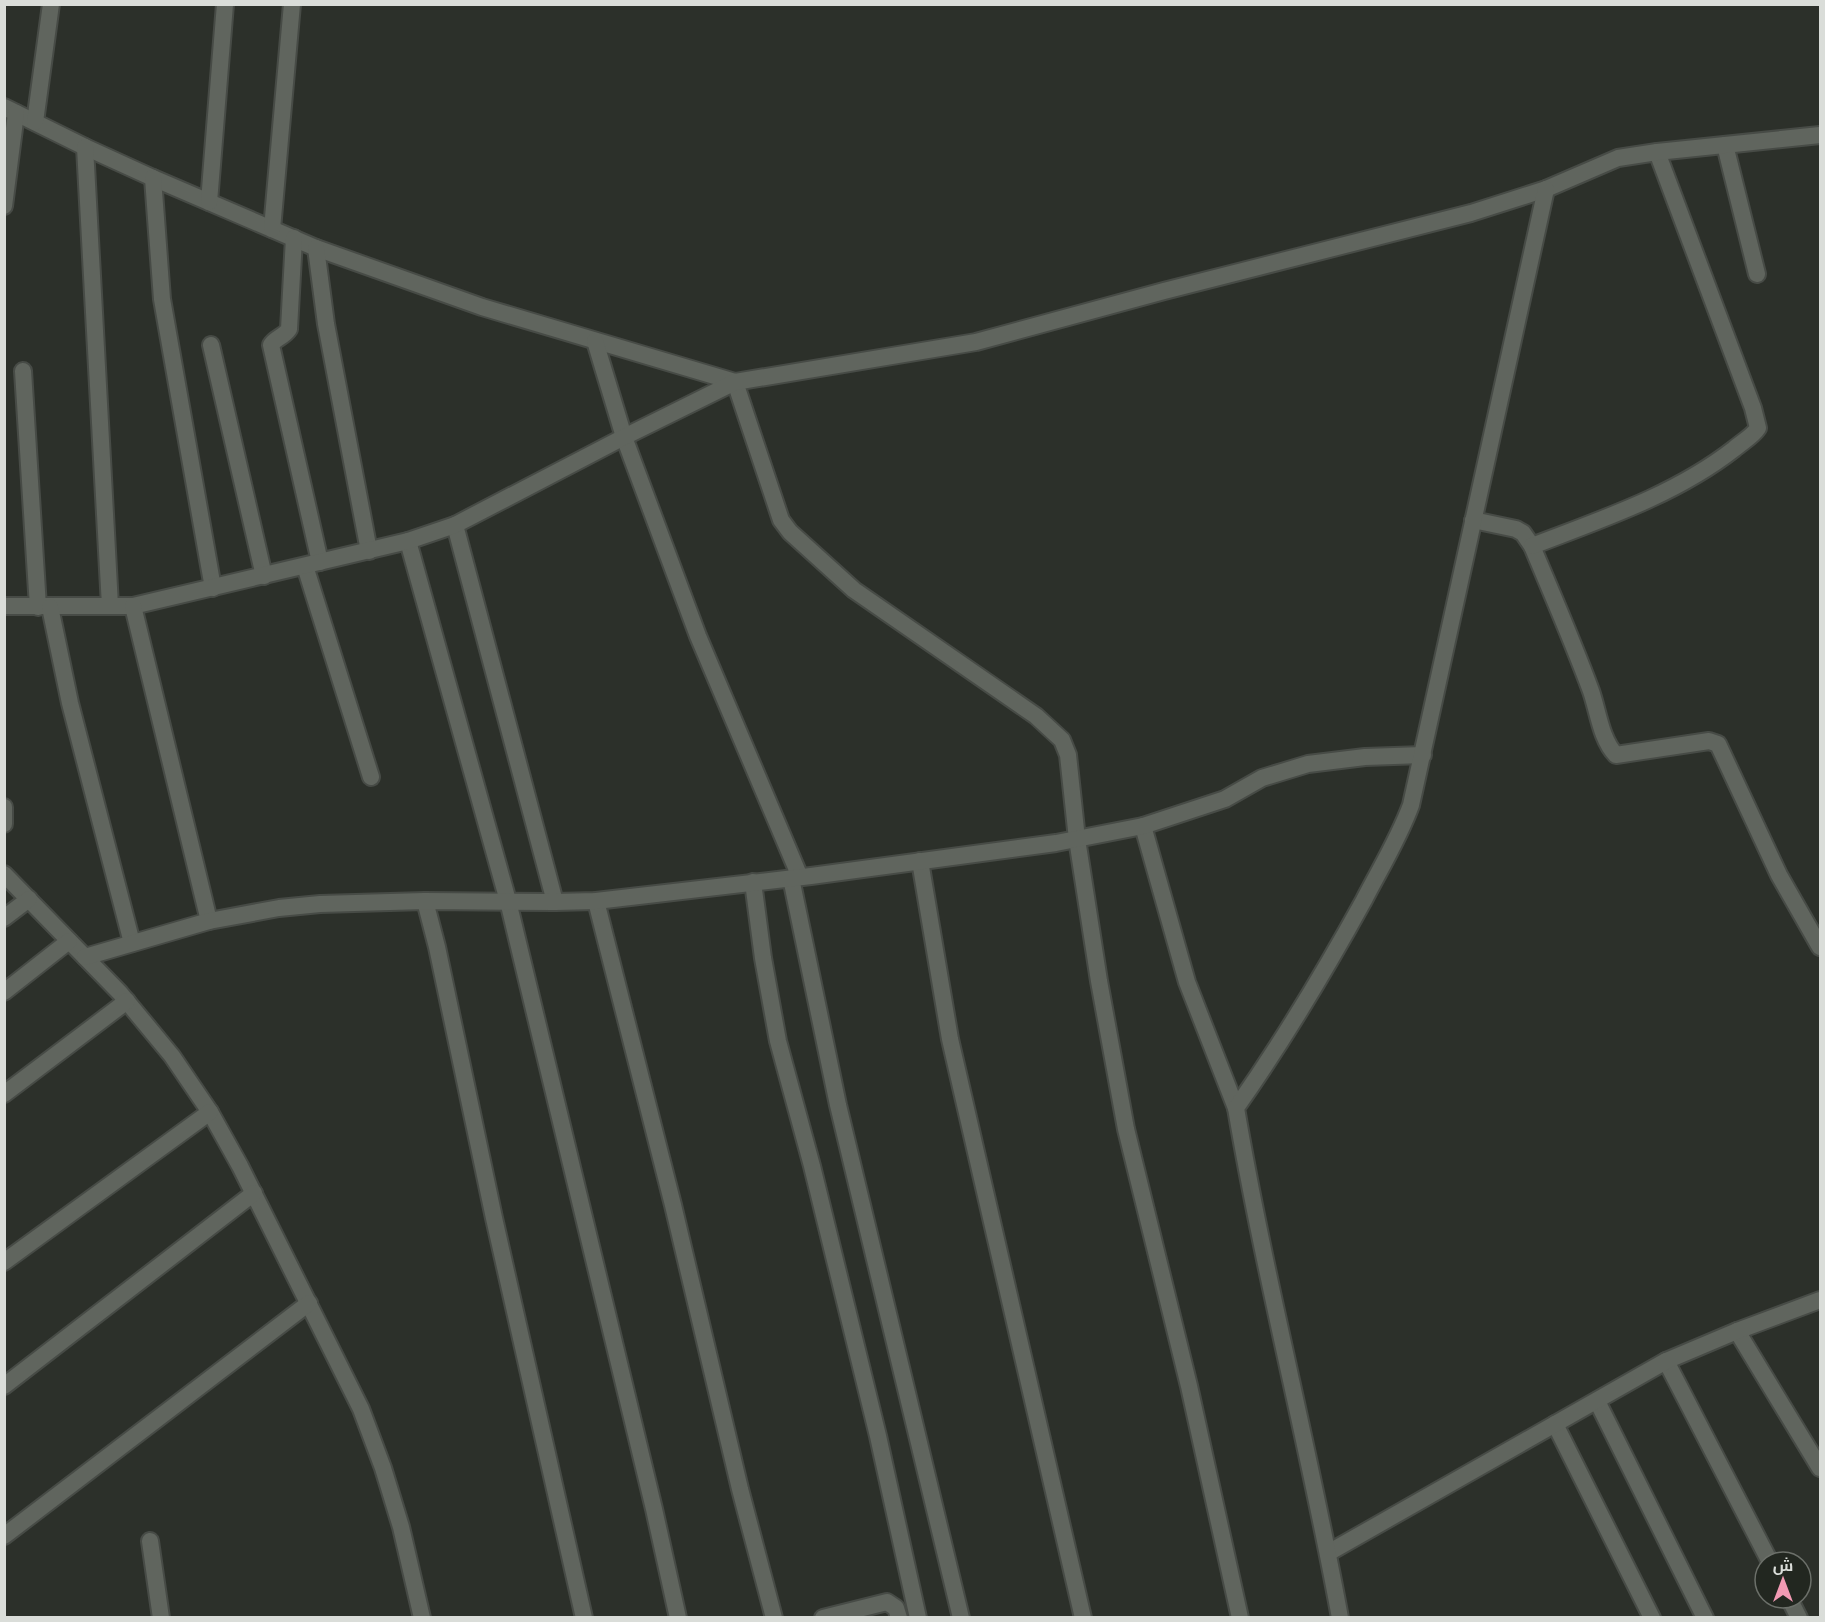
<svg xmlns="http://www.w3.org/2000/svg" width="1825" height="1622" font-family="Raleway,Cairo,sans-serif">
<rect width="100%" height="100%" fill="#2c302a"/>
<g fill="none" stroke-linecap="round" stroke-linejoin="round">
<defs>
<g id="minor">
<path d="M4,107L85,147L153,178L316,248L482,307L735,382L781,520L790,532L854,590L1036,716L1062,740L1068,755L1077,839L1099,981L1126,1129L1189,1386L1240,1618"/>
<path d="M35,122L51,4"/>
<path d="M1725,145L1757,274"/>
<path d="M85,147L110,606"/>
<path d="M153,178L162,299L213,588"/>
<path d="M209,202L225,4"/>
<path d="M4,206L16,113"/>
<path d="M272,229L292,4"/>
<path d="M294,238L289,329C284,337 275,338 271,345L320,562"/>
<path d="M316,248L326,324L369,551"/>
<path d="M595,341L624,437L698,636L800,877"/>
<path d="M211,345L264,576"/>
<path d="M23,371L38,607"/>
<path d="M1473,520L1516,529L1523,533L1532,546C1552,594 1573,642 1591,691C1598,711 1601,740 1616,755L1709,741L1718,744L1779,875L1820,947"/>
<path d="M455,525L555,902"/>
<path d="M408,541L508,901L654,1509L678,1618"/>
<path d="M1532,546C1602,519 1675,495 1734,449C1742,442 1753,436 1758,428L1753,408L1657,152"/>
<path d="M305,566L371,777"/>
<path d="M4,606H133L408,541L455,525L624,437L735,382L976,342L1164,291L1471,213L1546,189L1618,158L1657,152L1820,135"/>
<path d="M133,606L209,921"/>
<path d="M50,607L70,703L132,943"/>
<path d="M4,807V824"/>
<path d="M1143,826L1187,982L1236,1108"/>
<path d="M920,861L950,1039L1083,1618"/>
<path d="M4,874L120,993L172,1056L210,1112L240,1166L361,1409L383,1468L401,1527L422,1618"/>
<path d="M791,878L838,1105L961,1618"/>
<path d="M753,882L763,958L778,1041L812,1166L878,1436L918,1618"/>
<path d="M425,901L437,947L494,1218L584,1618"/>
<path d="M596,901L673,1205L740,1489L774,1618"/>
<path d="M4,918L29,899"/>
<path d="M85,957L209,921L279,908L320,904L425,901L555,902L596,901L811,876L1056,843L1143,826L1225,799L1262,778L1308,764L1365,757L1423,755"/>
<path d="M4,992L69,941"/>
<path d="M4,1094L127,1001"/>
<path d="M4,1262L210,1112"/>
<path d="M1737,1331L1820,1468"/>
<path d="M1666,1361L1770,1562"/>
<path d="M4,1386L254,1193"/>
<path d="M1597,1401L1705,1618"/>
<path d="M1555,1424L1652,1618"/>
<path d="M4,1536L309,1303"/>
<path d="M150,1541L161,1618"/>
<path d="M1328,1553L1666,1361L1737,1331L1820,1300"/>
<path d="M1789,1598L1799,1618"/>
<path d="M823,1618L887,1602L896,1608L899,1618"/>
<path d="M1340,1618C1309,1447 1265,1279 1236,1108C1283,1041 1325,971 1364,900C1380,869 1399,838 1411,805L1546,189"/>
</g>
</defs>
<!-- minor casing -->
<use href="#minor" stroke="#474b46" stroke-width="20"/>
<!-- minor -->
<use href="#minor" stroke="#60655e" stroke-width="16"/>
</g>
<!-- border -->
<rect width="1825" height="1622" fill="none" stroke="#daddd9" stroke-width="12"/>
<!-- north arrow -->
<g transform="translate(1783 1580)"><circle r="28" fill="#222720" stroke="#6c706a" stroke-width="1.5"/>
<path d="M0-4.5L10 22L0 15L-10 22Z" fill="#f19ab3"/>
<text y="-9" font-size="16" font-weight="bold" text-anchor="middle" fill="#daddd9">ش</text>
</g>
</svg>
